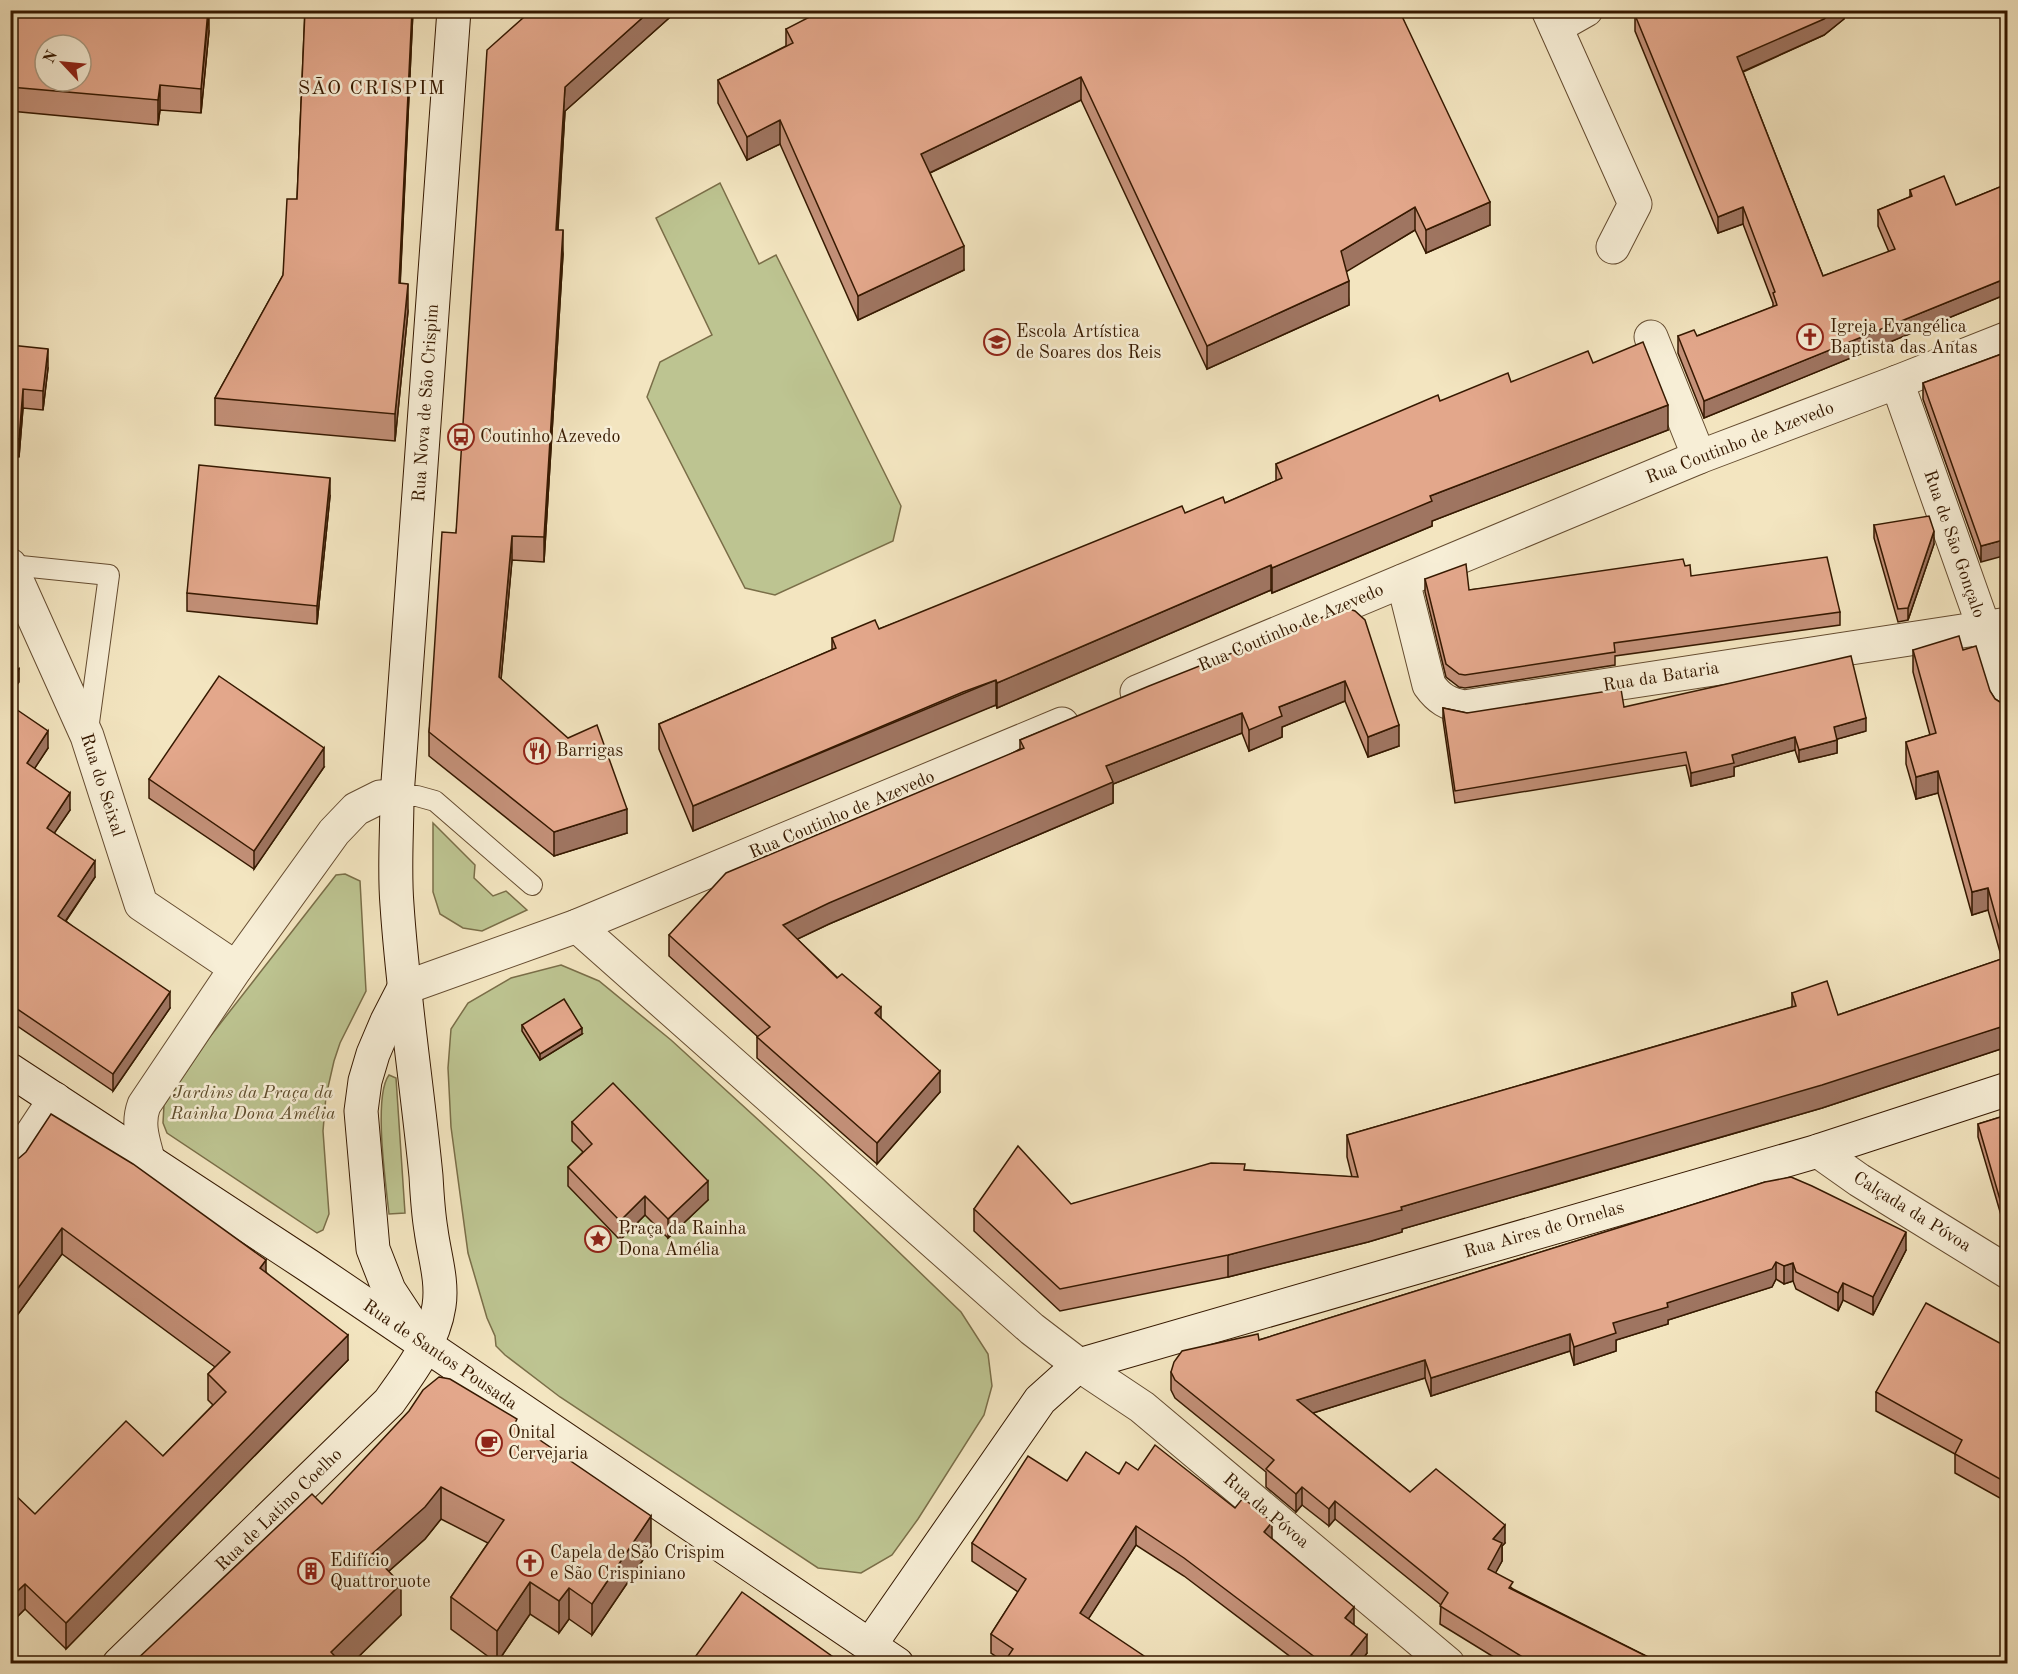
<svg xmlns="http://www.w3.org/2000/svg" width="2018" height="1674" font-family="'Old Standard TT',serif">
<rect width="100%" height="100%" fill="#f3e5c0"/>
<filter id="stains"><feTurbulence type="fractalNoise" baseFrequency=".00333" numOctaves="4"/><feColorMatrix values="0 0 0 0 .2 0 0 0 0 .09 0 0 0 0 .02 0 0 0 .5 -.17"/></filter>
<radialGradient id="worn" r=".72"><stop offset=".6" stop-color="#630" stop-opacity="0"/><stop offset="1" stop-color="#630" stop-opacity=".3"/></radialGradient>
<!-- green -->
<g fill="#bdc491" stroke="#7a6e48" stroke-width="1.5">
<path d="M720,183L759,264L776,255L901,506L893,541L775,595L745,588L647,397L660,362L712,335L656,218Z"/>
<path d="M433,823L475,865L474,878L493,896L506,891L527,910L482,931L463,928L440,914L433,892Z"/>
<path d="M345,874L360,881L366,991L340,1043L334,1061L326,1096L323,1131L329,1214L323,1230L317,1233L167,1133L163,1123L164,1105L209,1038L336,875Z"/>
<path d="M561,965L599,981L671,1040L822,1178L961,1312L988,1354L992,1386L984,1415L918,1519L892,1555L861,1573L818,1568L560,1397L505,1355L496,1346L495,1336L487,1318L468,1253L451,1127L448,1068L451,1029L468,1003L511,978Z"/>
<path d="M389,1075L396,1078L405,1213L389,1214C386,1185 373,1096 389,1075Z"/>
</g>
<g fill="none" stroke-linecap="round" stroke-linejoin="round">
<defs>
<g id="lane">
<path d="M11,565L109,575L88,730"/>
<path d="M397,796H417L435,801L532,885"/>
</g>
<g id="street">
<path d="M1548,10L1635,204L1613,247"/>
<path d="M1556,27L1586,10"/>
<path d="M1651,337L1699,457"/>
<path d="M1897,382L1984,628L2008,708"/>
<path d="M10,565L87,736L141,904L236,968"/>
<path d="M1403,581L1429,685C1439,699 1448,704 1464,707L2008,624"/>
<path d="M1137,692L1699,457L1897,382L2008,338"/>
<path d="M577,926L1032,1329L1079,1365L1142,1407L1448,1664"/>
<path d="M404,988L577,926L1062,724"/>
<path d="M1818,1151L1859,1180L2008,1272"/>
<path d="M148,1159C143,1140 137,1124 144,1105L236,968L334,832L356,809L380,797L397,796"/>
<path d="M10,1167L55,1099"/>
</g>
<g id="secondary">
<path d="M404,988L387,1021L373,1054L365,1081L361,1111L373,1249L389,1290L416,1331"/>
<path d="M10,1070L309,1266L897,1664"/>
<path d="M870,1645L1040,1400L1079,1365L1818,1151L2008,1089"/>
<path d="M119,1664L389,1402C410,1373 434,1341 439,1306C443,1281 434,1254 431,1230C428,1212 427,1194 426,1176C417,1085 403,995 397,905C394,869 397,832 397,796L454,10"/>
</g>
</defs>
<!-- lane casing -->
<use href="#lane" stroke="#654c30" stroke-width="22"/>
<!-- street casing -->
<use href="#street" stroke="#654c30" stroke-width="35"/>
<!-- secondary casing -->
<use href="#secondary" stroke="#361900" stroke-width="35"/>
<!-- lane -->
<use href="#lane" stroke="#f7eed6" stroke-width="20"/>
<!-- street -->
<use href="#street" stroke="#f7eed6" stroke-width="33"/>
<!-- secondary -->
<use href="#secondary" stroke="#f7eed6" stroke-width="33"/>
</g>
<!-- wall -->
<g fill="#c39078" stroke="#361900" stroke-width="1.5">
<path d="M10,10L209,31L201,113L160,110L158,125L10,111Z"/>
<path d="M305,10H413L400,283L408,311L395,441L215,425V398L283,275L297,199Z"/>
<path d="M532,10H678L565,111L558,230L563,254L544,562L512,560L501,679L627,833L554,856L429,756V732L456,533Z"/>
<path d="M1399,10L1490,225L1426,253L1415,230L1346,271L1349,305L1207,369L1081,100L930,173L964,270L858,320L780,144L747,160L718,103V80L786,46V29Z"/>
<path d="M1844,10V19L1824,35L1743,72L1823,276L1889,252L1878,226V210L1910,197V190L1956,205L2007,184V294L1704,418L1678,353V336H1697L1773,307V303L1743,224L1718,233L1635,31V15Z"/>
<path d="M10,345L48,368L43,410L23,408L19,457L10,456Z"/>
<path d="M2007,352L1981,562L1923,399V383Z"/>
<path d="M1593,363L1668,430L1432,521V526L1272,593L1271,590L997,708L996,705L963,717L693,831L659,749V724L832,650V638L879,629L1185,513L1225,503L1276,481V464L1440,401L1511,382Z"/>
<path d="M330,496L317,624L187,611V593Z"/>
<path d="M1874,525L1934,544L1908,620L1898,622L1874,538Z"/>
<path d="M1685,566L1691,576L1840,612V625L1615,656V665L1465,688L1459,687L1446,677L1425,592V579L1469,590Z"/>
<path d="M1346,608L1399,746L1368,757L1345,701L1282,727V737L1249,751L1242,733L1113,784V803L829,924L797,939L881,1019L940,1092L877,1164L757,1058V1037H758L669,956V935L1020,749V740Z"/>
<path d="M1913,650H1963L1995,699L2003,704H2007V1047L1822,1108L1402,1229V1232L1368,1242L1228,1277L1060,1311L974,1231V1209L1071,1204L1245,1170L1352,1177L1347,1157V1135L1792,1007V993L1838,1015L2002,959L1988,910L1972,915L1938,793L1916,799L1906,764V742L1930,735L1913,672Z"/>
<path d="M10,705L48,748L34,769L70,810L54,833L95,877L66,921L170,1008L113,1091L10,1021Z"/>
<path d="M1624,707L1866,731L1837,739V753L1799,762L1795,750L1734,767V776L1691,786L1686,765L1455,803L1443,720V708L1467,713Z"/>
<path d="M324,767L254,869L149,798V779Z"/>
<path d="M522,1025L582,1034L540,1060L522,1031Z"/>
<path d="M2007,1115V1213L2001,1215L1978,1137V1124Z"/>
<path d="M572,1122L708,1200L668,1238L645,1215L620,1240L568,1186V1167L583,1152L572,1141Z"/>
<path d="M10,1160L266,1272L348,1360L66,1649L25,1609L10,1624L35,1514L163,1456L213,1405L208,1400V1374L215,1367L62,1254L10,1325Z"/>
<path d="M1765,1182L1906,1250L1873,1315L1843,1300L1838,1311L1796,1289L1793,1281L1784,1284L1776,1279L1772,1287L1668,1320V1324L1616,1340V1351L1574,1365L1570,1351L1431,1396L1425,1378L1313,1413L1410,1492L1505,1543L1502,1546V1561L1495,1573L1513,1589L1662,1664H1505L1440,1624L1441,1605L1335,1519L1329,1526L1302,1505L1296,1512L1266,1487V1472L1175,1398L1171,1390V1372L1259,1340Z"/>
<path d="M2007,1347V1502L1955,1473V1454L1876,1411V1392Z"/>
<path d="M517,1425L651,1548L592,1635L569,1619L559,1633L530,1614L497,1663L451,1629V1597L488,1543L441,1519L425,1539L389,1571L401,1615L351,1664H132L322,1504Z"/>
<path d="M1138,1470L1272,1539L1367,1653L1359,1664H1300L1184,1576L1136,1545L1088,1619L1004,1662L991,1653V1634L1018,1592L972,1561V1543L1067,1481Z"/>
</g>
<!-- shaded-wall -->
<g fill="#9f7561" stroke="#361900" stroke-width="1.5">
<path d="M209,10V31L201,113V89Z"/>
<path d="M412,10H413L399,310V283Z"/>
<path d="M651,10H678L565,111L556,254V230L565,87Z"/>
<path d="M1835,10H1844V19L1824,35L1737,74V57Z"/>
<path d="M1081,77V100L921,177V154Z"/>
<path d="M160,85V110L158,125V100Z"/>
<path d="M780,120V144L747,160V137Z"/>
<path d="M1490,202V225L1426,253V230Z"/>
<path d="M1415,207V230L1341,275V251Z"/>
<path d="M1743,207V224L1718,233V217Z"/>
<path d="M563,230V254L544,562V537Z"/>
<path d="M964,246V270L858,320V296Z"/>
<path d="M2007,278V294L1704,418V401Z"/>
<path d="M1349,281V305L1207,369V346Z"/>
<path d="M408,284V311L395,441V414Z"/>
<path d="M48,349V368L43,410V391Z"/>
<path d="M23,389V408L19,457V439Z"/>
<path d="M1668,405V430L1432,521V526L1272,593V568L1430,496Z"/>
<path d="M330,478V496L317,624V606Z"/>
<path d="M1934,531V544L1908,620V608Z"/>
<path d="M512,536V560L499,702V677Z"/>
<path d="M2007,539V555L1981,562V546Z"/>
<path d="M1271,565V590L997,708V683Z"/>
<path d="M19,669V682L10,694V681Z"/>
<path d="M996,680V705L693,831V806Z"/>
<path d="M1345,681V701L1282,727V737L1249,751V730L1279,707Z"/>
<path d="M1242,713V733L1113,784V803L829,924L783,946V925L1106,766Z"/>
<path d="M1866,718V731L1834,740V727Z"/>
<path d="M1399,725V746L1368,757V737Z"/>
<path d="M48,731V748L27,780V763Z"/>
<path d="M1795,737V750L1734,767V776L1691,786V773L1732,755Z"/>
<path d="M1837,740V753L1799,762V750Z"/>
<path d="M324,748V767L254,869V851Z"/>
<path d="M1938,771V793L1916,799V777Z"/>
<path d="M70,793V810L47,844V828Z"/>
<path d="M627,809V833L554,856V832Z"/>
<path d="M95,861V877L58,932V916Z"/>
<path d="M1988,888V910L1972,915V892Z"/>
<path d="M170,992V1008L113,1091V1074Z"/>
<path d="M881,1007V1028L875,1013Z"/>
<path d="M2007,1025V1047L1822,1108L1402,1229V1232L1368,1242L1228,1277V1255L1401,1207Z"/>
<path d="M582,1028V1034L540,1060V1054Z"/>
<path d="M940,1071V1092L877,1164V1143Z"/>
<path d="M708,1181V1200L668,1238V1219Z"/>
<path d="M645,1196V1215L620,1240V1221Z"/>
<path d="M2007,1201V1213L2001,1215V1203Z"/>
<path d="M62,1228V1254L10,1325V1299Z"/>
<path d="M1906,1232V1250L1873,1315V1297Z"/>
<path d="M266,1260V1286L260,1268Z"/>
<path d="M1776,1262V1279L1772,1287L1668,1320V1324L1616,1340V1351L1574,1365V1347L1613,1323Z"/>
<path d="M1793,1263V1281L1784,1284V1266Z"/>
<path d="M1843,1283V1300L1838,1311V1293Z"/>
<path d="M1570,1334V1351L1431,1396V1378Z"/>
<path d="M348,1335V1360L66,1649V1623Z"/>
<path d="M2007,1357V1376L2003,1365Z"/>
<path d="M1425,1360V1378L1297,1418V1400Z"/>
<path d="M441,1487V1519L425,1539L372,1586V1554Z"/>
<path d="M1302,1487V1505L1296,1512V1494Z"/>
<path d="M1335,1501V1519L1329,1526V1509Z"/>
<path d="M651,1516V1548L592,1635V1604Z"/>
<path d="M1272,1522V1541L1264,1532Z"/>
<path d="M1505,1525V1543L1502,1546V1561L1488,1587V1569L1493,1539Z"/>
<path d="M1136,1526V1545L1080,1632V1613Z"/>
<path d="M530,1582V1614L497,1663V1631Z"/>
<path d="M25,1584V1609L10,1624V1598Z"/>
<path d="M401,1584V1615L351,1664H331V1652Z"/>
<path d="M569,1588V1619L559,1633V1601Z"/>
<path d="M1354,1607V1625L1345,1618Z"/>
<path d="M1367,1635V1653L1359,1664H1344Z"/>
</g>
<!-- building -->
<g fill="#e3a78b" stroke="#361900" stroke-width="1.5" fill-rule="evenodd">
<path d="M10,10H208L201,89L160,85L158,100L10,87ZM45,45H81V81H45Z"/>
<path d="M305,10H412L399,283L408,284L395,414L215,398L283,275L287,199H297Z"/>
<path d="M532,10H651L565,87L556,230H563L544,537L512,536L499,677L568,738L597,725L627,809L554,832L429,732L442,532L456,533L487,50Z"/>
<path d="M823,10H1399L1490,202L1426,230L1415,207L1341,251L1349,281L1207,346L1081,77L921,154L964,246L858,296L780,120L747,137L718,80L793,43L786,29Z"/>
<path d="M1642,10H1835L1824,19L1737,57L1823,276L1895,249L1878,210L1912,196L1910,190L1944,176L1956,205L2007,184V278L1704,401L1678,336L1694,330L1697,336L1777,305L1773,293L1775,292L1743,207L1718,217L1635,15Z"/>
<path d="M1643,342L1668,405L1430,496L1432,501L1272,568L1271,565L997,683L996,680L963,692L693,806L659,724L836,648L832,638L875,620L879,629L1182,506L1185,513L1223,497L1225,503L1282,478L1276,464L1438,395L1440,401L1508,373L1511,382L1588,351L1593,363Z"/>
<path d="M10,345L48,349L43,391L23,389L19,439L10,438Z"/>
<path d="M2007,352V539L1981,546L1923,383Z"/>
<path d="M199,465L330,478L317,606L187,593Z"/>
<path d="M1929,516L1934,531L1908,608L1898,609L1874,525Z"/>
<path d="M1827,557L1840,612L1614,643L1615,652L1465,675L1459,674L1446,664L1425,579L1466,564L1469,590L1683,559L1685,566L1690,565L1691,576Z"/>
<path d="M1346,608L1355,611L1365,620L1399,725L1368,737L1345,681L1279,707L1282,716L1249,730L1242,713L1106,766L1113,782L829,903L783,925L837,978L842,974L881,1007L875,1013L940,1071L877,1143L757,1037L770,1027L669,935L726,873L1024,748L1020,740L1149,686Z"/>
<path d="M1959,636L1963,650L1976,646L1990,691L1995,699L2003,704H2007V957L1988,888L1972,892L1938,771L1916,777L1906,742L1936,733L1913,650Z"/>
<path d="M1851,656L1866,718L1834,727L1837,740L1799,750L1795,737L1732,755L1734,763L1691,773L1686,752L1455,791L1443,708L1467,713L1621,689L1624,707Z"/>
<path d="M10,663L19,669L10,681Z"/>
<path d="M219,676L324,748L254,851L149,779Z"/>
<path d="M10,705L48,731L27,763L70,793L47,828L95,861L58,916L170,992L113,1074L10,1004Z"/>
<path d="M2007,957V1025L1822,1085L1401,1207L1402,1210L1368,1219L1228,1255L1060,1289L974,1209L1018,1146L1071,1204L1211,1163L1245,1164L1244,1170L1358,1177L1347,1135L1796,1006L1792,993L1827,981L1838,1015Z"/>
<path d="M564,999L582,1028L540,1054L522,1025Z"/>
<path d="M613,1083L708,1181L668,1219L645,1196L620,1221L568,1167L592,1144L572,1122Z"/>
<path d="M51,1114L133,1164L266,1260L260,1268L348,1335L66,1623L25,1584L10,1598V1490L35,1514L126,1421L163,1456L226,1392L208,1374L230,1352L62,1228L10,1299V1160L19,1158L26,1152Z"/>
<path d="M2007,1115V1201L2001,1203L1978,1124Z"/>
<path d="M1791,1177L1812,1186L1906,1232L1873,1297L1843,1283L1838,1293L1796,1272L1793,1263L1784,1266L1776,1262L1772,1269L1667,1303L1668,1307L1613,1323L1616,1333L1574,1347L1570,1334L1431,1378L1425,1360L1297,1400L1410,1492L1436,1469L1505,1525L1493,1539L1502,1543L1488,1569L1513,1582L1509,1588L1662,1664H1534L1440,1606L1448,1593L1335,1501L1329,1509L1302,1487L1296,1494L1266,1469L1274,1460L1175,1380L1171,1372L1174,1362L1182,1351L1258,1334L1259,1340L1765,1182Z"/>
<path d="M1926,1303L2007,1347V1357L2003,1365L2007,1367V1483L1955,1454L1962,1440L1876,1392Z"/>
<path d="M439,1377L450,1379L517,1419L515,1423L651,1516L592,1604L569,1588L559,1601L530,1582L497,1631L451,1597L504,1520L441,1487L425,1507L372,1554L401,1584L331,1652L342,1664H132L312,1494L322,1504L409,1411L423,1390Z"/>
<path d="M1155,1445L1235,1508L1243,1498L1272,1522L1264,1532L1354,1607L1345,1618L1367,1635L1344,1664H1324L1184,1558L1136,1526L1080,1613L1156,1664H1003L1013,1649L991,1634L1026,1579L972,1543L1028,1456L1067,1481L1086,1452L1119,1474L1126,1462L1138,1470Z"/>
<path d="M742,1592L843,1664H690Z"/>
</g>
<!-- icons -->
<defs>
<symbol id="church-ring" viewBox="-11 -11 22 22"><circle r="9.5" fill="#f7eed6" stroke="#8f2418" stroke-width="1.5"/><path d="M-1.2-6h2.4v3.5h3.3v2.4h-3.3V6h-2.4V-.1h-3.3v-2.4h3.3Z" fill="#8f2418"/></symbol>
<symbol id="school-ring" viewBox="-11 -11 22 22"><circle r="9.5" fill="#f7eed6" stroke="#8f2418" stroke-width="1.5"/><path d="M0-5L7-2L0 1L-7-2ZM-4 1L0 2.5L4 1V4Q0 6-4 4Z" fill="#8f2418"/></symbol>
<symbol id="bus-ring" viewBox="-11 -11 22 22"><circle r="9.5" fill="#f7eed6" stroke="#8f2418" stroke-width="1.5"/><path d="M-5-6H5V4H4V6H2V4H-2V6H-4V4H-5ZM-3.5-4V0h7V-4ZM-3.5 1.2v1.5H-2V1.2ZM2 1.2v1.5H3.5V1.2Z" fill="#8f2418"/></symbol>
<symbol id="restaurant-ring" viewBox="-11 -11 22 22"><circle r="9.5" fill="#f7eed6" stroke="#8f2418" stroke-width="1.5"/><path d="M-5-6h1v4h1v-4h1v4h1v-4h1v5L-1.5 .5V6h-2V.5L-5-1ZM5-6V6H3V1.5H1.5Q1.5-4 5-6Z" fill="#8f2418"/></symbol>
<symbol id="sight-ring" viewBox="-11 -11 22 22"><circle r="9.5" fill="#f7eed6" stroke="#8f2418" stroke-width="1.5"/><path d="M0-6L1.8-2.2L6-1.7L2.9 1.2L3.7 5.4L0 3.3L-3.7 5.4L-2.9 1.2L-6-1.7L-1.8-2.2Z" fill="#8f2418"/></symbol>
<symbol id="cafe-ring" viewBox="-11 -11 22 22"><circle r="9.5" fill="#f7eed6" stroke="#8f2418" stroke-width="1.5"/><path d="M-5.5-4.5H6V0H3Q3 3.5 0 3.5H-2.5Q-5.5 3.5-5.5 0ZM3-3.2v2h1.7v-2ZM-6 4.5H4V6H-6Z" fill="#8f2418"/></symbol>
<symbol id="building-ring" viewBox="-11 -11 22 22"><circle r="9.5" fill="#f7eed6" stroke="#8f2418" stroke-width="1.5"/><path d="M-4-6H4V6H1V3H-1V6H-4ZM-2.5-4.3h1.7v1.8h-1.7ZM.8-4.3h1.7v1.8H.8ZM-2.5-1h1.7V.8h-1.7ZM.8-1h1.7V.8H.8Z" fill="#8f2418"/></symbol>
</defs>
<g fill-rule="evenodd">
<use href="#church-ring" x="1795" y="322" width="30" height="30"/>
<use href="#school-ring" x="982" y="327" width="30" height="30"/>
<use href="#bus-ring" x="446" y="422" width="30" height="30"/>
<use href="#restaurant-ring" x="522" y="736" width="30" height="30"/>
<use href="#sight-ring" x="583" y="1224" width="30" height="30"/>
<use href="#cafe-ring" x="474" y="1428" width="30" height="30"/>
<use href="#church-ring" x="515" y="1548" width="30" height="30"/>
<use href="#building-ring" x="296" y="1556" width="30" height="30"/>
</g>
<g text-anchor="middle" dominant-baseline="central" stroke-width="5" stroke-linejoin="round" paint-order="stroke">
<!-- poi labels -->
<g font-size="18" fill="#361900" stroke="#f7eed6" text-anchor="start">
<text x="1830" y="327">Igreja Evangélica<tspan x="1830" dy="21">Baptista das Antas</tspan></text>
<text x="1016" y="332">Escola Artística<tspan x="1016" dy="21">de Soares dos Reis</tspan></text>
<text x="480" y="437">Coutinho Azevedo</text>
<text x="556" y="751">Barrigas</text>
<text x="618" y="1229">Praça da Rainha<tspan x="618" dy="21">Dona Amélia</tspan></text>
<text x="508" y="1433">Onital<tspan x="508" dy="21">Cervejaria</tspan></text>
<text x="550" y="1553">Capela de São Crispim<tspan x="550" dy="21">e São Crispiniano</tspan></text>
<text x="330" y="1561">Edifício<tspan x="330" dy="21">Quattroruote</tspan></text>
</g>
<!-- street labels -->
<g font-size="18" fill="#361900" stroke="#f7eed6">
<text transform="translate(426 403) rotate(-86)">Rua Nova de São Crispim</text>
<text transform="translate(1740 443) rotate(-21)">Rua Coutinho de Azevedo</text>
<text transform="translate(1954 544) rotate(71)">Rua de São Gonçalo</text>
<text transform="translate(1291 628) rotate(-23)">Rua Coutinho de Azevedo</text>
<text transform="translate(1661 677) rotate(-9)">Rua da Bataria</text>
<text transform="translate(102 785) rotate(72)">Rua do Seixal</text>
<text transform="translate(842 815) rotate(-23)">Rua Coutinho de Azevedo</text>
<text transform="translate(1912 1212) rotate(32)">Calçada da Póvoa</text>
<text transform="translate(1544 1230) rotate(-16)">Rua Aires de Ornelas</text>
<text transform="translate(440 1355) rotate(34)">Rua de Santos Pousada</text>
<text transform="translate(279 1510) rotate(-44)">Rua de Latino Coelho</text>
<text transform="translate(1266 1511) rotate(40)">Rua da Póvoa</text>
</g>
<!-- park labels -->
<g font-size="18" font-style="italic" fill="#5e4c2c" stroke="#f7eed6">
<text x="253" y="1093">Jardins da Praça da<tspan x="253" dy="21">Rainha Dona Amélia</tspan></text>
</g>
<!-- neighbourhood labels -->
<g font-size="20" letter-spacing="1.5" fill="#361900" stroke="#f7eed6">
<text x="372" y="89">SÃO CRISPIM</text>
</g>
</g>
<!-- margin -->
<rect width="2018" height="1674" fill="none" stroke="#f3e5c0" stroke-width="36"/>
<rect x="12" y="12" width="1994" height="1650" fill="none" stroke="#361900" stroke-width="3"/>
<rect x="18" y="18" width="1982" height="1638" fill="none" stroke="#361900" stroke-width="1.5"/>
<!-- north arrow -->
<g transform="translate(63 63) rotate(296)"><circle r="28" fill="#f7eed6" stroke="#aa9980" stroke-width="1.5"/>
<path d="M0-4.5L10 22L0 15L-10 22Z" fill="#8f2418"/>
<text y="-9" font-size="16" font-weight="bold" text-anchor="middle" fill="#361900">N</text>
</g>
<rect width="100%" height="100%" filter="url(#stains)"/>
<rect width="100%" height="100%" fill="url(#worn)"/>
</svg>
